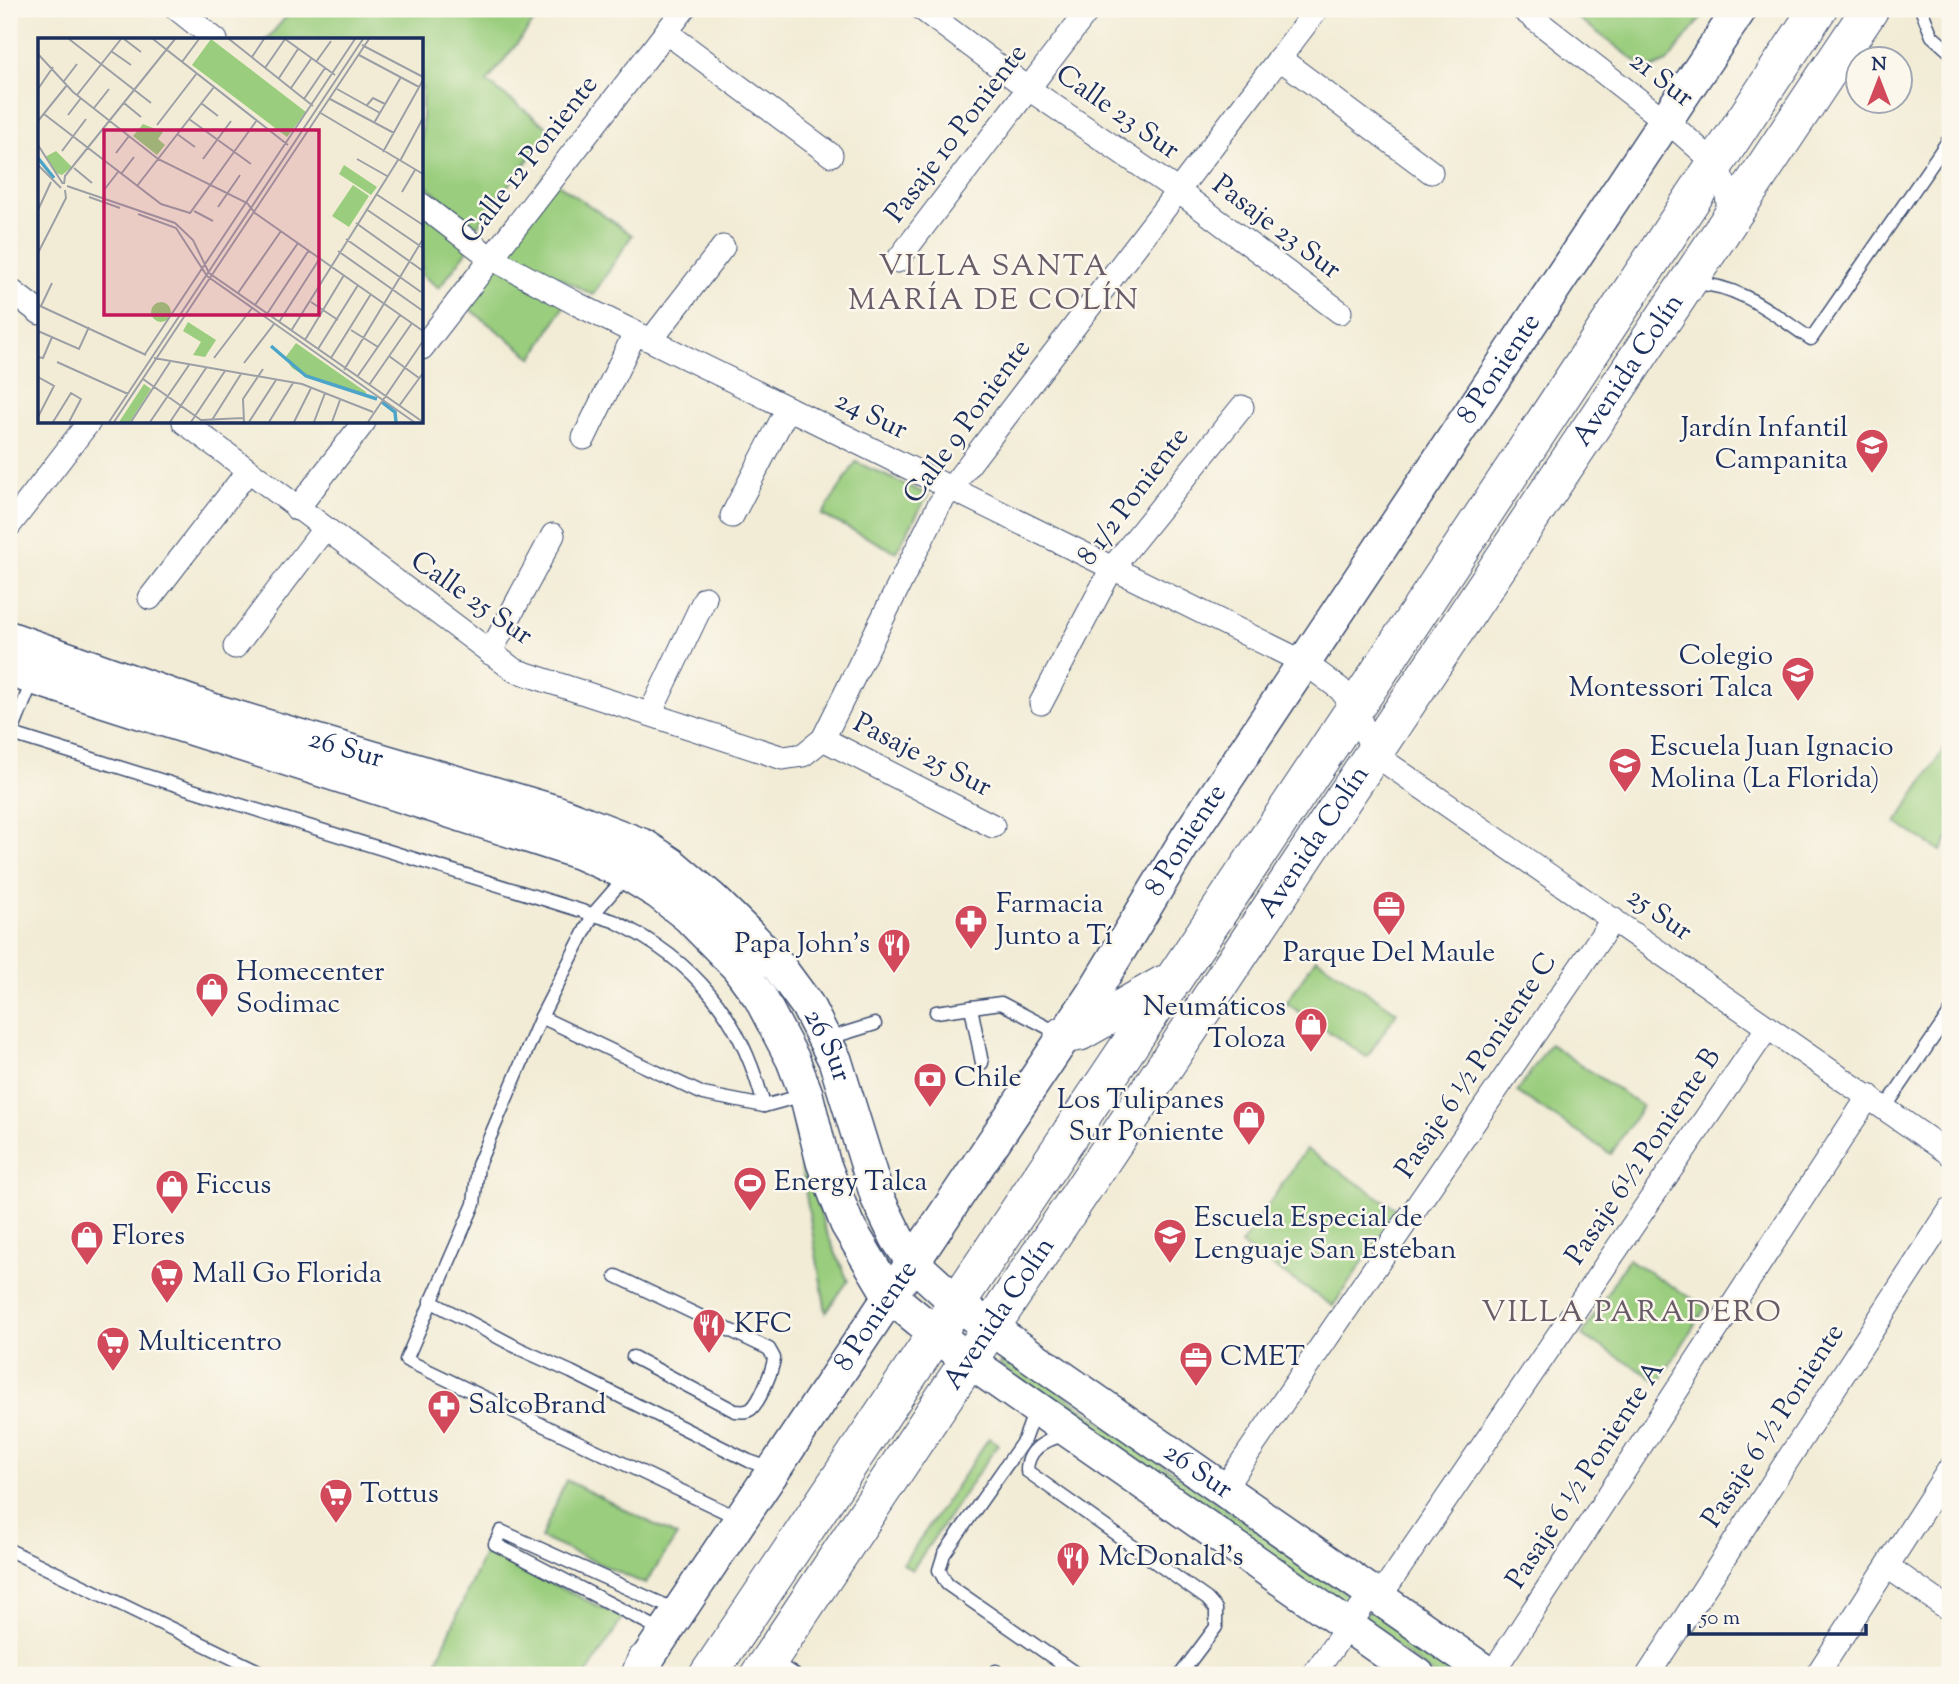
<svg xmlns="http://www.w3.org/2000/svg" width="1959" height="1684" font-family="'Sorts Mill Goudy',serif">
<rect width="100%" height="100%" fill="#fbf7ec"/>
<filter id="ink" filterUnits="userSpaceOnUse"><feTurbulence type="fractalNoise" baseFrequency=".0143" numOctaves="2"/><feDisplacementMap in="SourceGraphic" scale="14" xChannelSelector="R" yChannelSelector="G"/><feConvolveMatrix kernelMatrix="1 2 1 2 8 2 1 2 1" color-interpolation-filters="sRGB"/></filter>
<filter id="wash" filterUnits="userSpaceOnUse"><feTurbulence type="fractalNoise" baseFrequency=".00686" numOctaves="4" result="noise"/><feDisplacementMap in="SourceGraphic" scale="28" xChannelSelector="R" yChannelSelector="G"/><feGaussianBlur stdDeviation="1.57" result="paint"/><feColorMatrix in="noise" values="0 0 0 0 0 0 0 0 0 0 0 0 0 0 0 0 0 1.4 0 .05"/><feComposite in="paint" operator="in"/></filter>
<g filter="url(#wash)">
<rect width="100%" height="100%" fill="#f2ecd6"/>
<!-- green -->
<g fill="#9acd7d" stroke="#5a7e6e" stroke-width="2">
<path d="M293,9H510L536,19L487,82L551,130L477,226L422,183V40H266Z"/>
<path d="M1566,9H1708L1667,62L1648,70Z"/>
<path d="M545,175L632,235L593,295L492,242Z"/>
<path d="M422,210L470,247L439,288L422,275Z"/>
<path d="M482,253L568,299L533,358L450,294Z"/>
<path d="M856,462L928,495L896,552L822,515Z"/>
<path d="M1950,740V836L1941,851L1896,823Z"/>
<path d="M1316,958L1397,1012L1367,1057L1286,1003Z"/>
<path d="M1550,1044L1642,1106L1611,1154L1517,1092Z"/>
<path d="M792,1113L825,1229L848,1281L826,1312Z"/>
<path d="M1306,1149L1398,1210L1333,1306L1241,1245Z"/>
<path d="M1628,1259L1706,1307L1659,1382L1582,1335Z"/>
<path d="M1005,1358L1023,1366L1347,1594L1349,1604L1339,1608L999,1365Z"/>
<path d="M989,1438L998,1444L912,1570L903,1564Z"/>
<path d="M566,1480L677,1536L645,1584L541,1538Z"/>
<path d="M485,1551L623,1618L586,1675H431Z"/>
<path d="M1378,1607L1478,1675H1435L1366,1627V1613Z"/>
</g>
</g>
<g filter="url(#ink)">
<g fill="none" stroke-linecap="round" stroke-linejoin="round">
<defs>
<g id="lane">
<path d="M1921,9L1932,36L1950,52"/>
<path d="M1695,284C1738,283 1776,316 1811,339L1950,138"/>
<path d="M9,733L614,921C696,961 742,1018 764,1106"/>
<path d="M9,740L33,679"/>
<path d="M628,874L594,913L541,1017L478,1165L474,1204L406,1360L738,1518"/>
<path d="M971,1007L982,1063"/>
<path d="M936,1012L1001,1003L1060,1034"/>
<path d="M541,1017L703,1094L764,1106L804,1095"/>
<path d="M826,1039L875,1024"/>
<path d="M1885,1108L1950,1013"/>
<path d="M616,1276L769,1349L774,1358C773,1369 760,1402 751,1409C746,1413 741,1411 735,1411L633,1357"/>
<path d="M430,1301L520,1349L571,1372L749,1461L772,1469"/>
<path d="M1032,1409L1031,1421L1024,1440L944,1554L939,1570L947,1584L1078,1675"/>
<path d="M1066,1435C1047,1439 1027,1449 1027,1471L1207,1599L1216,1609V1627L1180,1675"/>
<path d="M9,1550L267,1675"/>
<path d="M663,1631L495,1544L501,1531L678,1611"/>
<path d="M773,1661L795,1675"/>
<path d="M993,1675L996,1671"/>
</g>
<g id="street">
<path d="M177,9L216,40"/>
<path d="M922,9L1029,89L1178,191L1340,312"/>
<path d="M1522,9L1681,133L1715,163L1726,188L1730,220"/>
<path d="M666,32L831,155"/>
<path d="M1279,58L1431,172"/>
<path d="M422,205L491,258L577,304L1305,663L1340,689L1355,708L1374,754L1950,1154"/>
<path d="M897,261L1089,9"/>
<path d="M9,289L40,313"/>
<path d="M651,340L723,247"/>
<path d="M422,348L684,9"/>
<path d="M184,422L514,670L783,758L803,755L823,739L905,573L939,505L951,488L1317,9"/>
<path d="M584,438L635,333"/>
<path d="M297,509L364,422"/>
<path d="M732,516L788,408"/>
<path d="M9,526L89,422"/>
<path d="M150,598L248,471"/>
<path d="M235,647L324,529"/>
<path d="M490,653L553,535"/>
<path d="M1041,703L1112,568L1242,407"/>
<path d="M650,714L705,598"/>
<path d="M823,739L993,826"/>
<path d="M1223,1490L1613,919"/>
<path d="M1888,1567L1950,1610"/>
<path d="M1379,1598L1768,1027"/>
<path d="M1313,1675L1372,1593"/>
<path d="M1491,1675L1869,1096"/>
<path d="M1648,1675L1950,1210"/>
<path d="M1817,1675L1950,1468"/>
</g>
<g id="secondary">
<path id="s1" d="M9,638L215,711L556,812L644,846L671,864L711,898L753,939L779,967L807,1005L835,1060L878,1199L897,1238L913,1262L923,1272L957,1303L991,1328L1490,1675"/>
<path d="M9,670L578,852L628,874L659,893L688,916L738,967L760,997L793,1060L806,1094L823,1162L847,1224L890,1296L969,1361L1418,1675"/>
<path id="s2" d="M645,1662L1092,995L1187,838L1740,9"/>
</g>
<g id="primary">
<path d="M1063,1035L1080,1032L1164,984"/>
<path d="M640,1675L645,1662"/>
<path d="M708,1675L1355,708L1818,9"/>
<path id="s3" d="M759,1675L1870,9"/>
</g>
</defs>
<!-- lane casing -->
<use href="#lane" stroke="#3b4b70" stroke-width="15"/>
<!-- street casing -->
<use href="#street" stroke="#3b4b70" stroke-width="25"/>
<!-- secondary casing -->
<use href="#secondary" stroke="#3b4b70" stroke-width="36"/>
<!-- primary casing -->
<use href="#primary" stroke="#3b4b70" stroke-width="39"/>
<!-- lane -->
<use href="#lane" stroke="#fff" stroke-width="12"/>
<!-- street -->
<use href="#street" stroke="#fff" stroke-width="23"/>
<!-- secondary -->
<use href="#secondary" stroke="#fff" stroke-width="33"/>
<!-- primary -->
<use href="#primary" stroke="#fff" stroke-width="37"/>
</g>
</g>
<!-- icons -->
<defs>
<symbol id="school-pin" viewBox="-11 -11 22 30"><path d="M0 17L-7.5 6A9.5 9.5 0 1 1 7.5 6Z" fill="#d1495b" stroke="#fbf7ec"/><path d="M0-5L7-2L0 1L-7-2ZM-4 1L0 2.5L4 1V4Q0 6-4 4Z" fill="#fff"/></symbol>
<symbol id="office-pin" viewBox="-11 -11 22 30"><path d="M0 17L-7.5 6A9.5 9.5 0 1 1 7.5 6Z" fill="#d1495b" stroke="#fbf7ec"/><path d="M-6-3h4V-5.5h4V-3h4V5H-6ZM-1-4.5V-3h2v-1.5ZM-6 0V1H6V0Z" fill="#fff"/></symbol>
<symbol id="pharmacy-pin" viewBox="-11 -11 22 30"><path d="M0 17L-7.5 6A9.5 9.5 0 1 1 7.5 6Z" fill="#d1495b" stroke="#fbf7ec"/><path d="M-2-6h4v4h4v4h-4v4h-4v-4h-4v-4h4Z" fill="#fff"/></symbol>
<symbol id="restaurant-pin" viewBox="-11 -11 22 30"><path d="M0 17L-7.5 6A9.5 9.5 0 1 1 7.5 6Z" fill="#d1495b" stroke="#fbf7ec"/><path d="M-5-6h1v4h1v-4h1v4h1v-4h1v5L-1.5 .5V6h-2V.5L-5-1ZM5-6V6H3V1.5H1.5Q1.5-4 5-6Z" fill="#fff"/></symbol>
<symbol id="shop-pin" viewBox="-11 -11 22 30"><path d="M0 17L-7.5 6A9.5 9.5 0 1 1 7.5 6Z" fill="#d1495b" stroke="#fbf7ec"/><path d="M-5-2.5h2.3a2.7 3.5 0 0 1 5.4 0H5L5.5 6h-11ZM-1.5-2.5h3a1.5 2.3 0 0 0-3 0Z" fill="#fff"/></symbol>
<symbol id="bank-pin" viewBox="-11 -11 22 30"><path d="M0 17L-7.5 6A9.5 9.5 0 1 1 7.5 6Z" fill="#d1495b" stroke="#fbf7ec"/><path d="M-6-4H6V4H-6ZM0-2.3a2.3 2.3 0 1 0 0 4.6a2.3 2.3 0 1 0 0-4.6Z" fill="#fff"/></symbol>
<symbol id="stadium-pin" viewBox="-11 -11 22 30"><path d="M0 17L-7.5 6A9.5 9.5 0 1 1 7.5 6Z" fill="#d1495b" stroke="#fbf7ec"/><path d="M0-5a6.5 5 0 1 0 0 10a6.5 5 0 1 0 0-10ZM-3.5-1.8h7v3.6h-7Z" fill="#fff"/></symbol>
<symbol id="supermarket-pin" viewBox="-11 -11 22 30"><path d="M0 17L-7.5 6A9.5 9.5 0 1 1 7.5 6Z" fill="#d1495b" stroke="#fbf7ec"/><path d="M-6-5.5h2.5l.6 2H6L4.5 2H-2.5L-4.4-4H-6ZM-1.5 3.2a1.3 1.3 0 1 0 .1 0ZM3 3.2a1.3 1.3 0 1 0 .1 0Z" fill="#fff"/></symbol>
</defs>
<g fill-rule="evenodd">
<use href="#school-pin" x="1853" y="426" width="38" height="52"/>
<use href="#school-pin" x="1779" y="654" width="38" height="52"/>
<use href="#school-pin" x="1606" y="745" width="38" height="52"/>
<use href="#office-pin" x="1370" y="888" width="38" height="52"/>
<use href="#pharmacy-pin" x="952" y="902" width="38" height="52"/>
<use href="#restaurant-pin" x="875" y="926" width="38" height="52"/>
<use href="#shop-pin" x="193" y="970" width="38" height="52"/>
<use href="#shop-pin" x="1292" y="1005" width="38" height="52"/>
<use href="#bank-pin" x="911" y="1060" width="38" height="52"/>
<use href="#shop-pin" x="1230" y="1098" width="38" height="52"/>
<use href="#stadium-pin" x="731" y="1164" width="38" height="52"/>
<use href="#shop-pin" x="153" y="1167" width="38" height="52"/>
<use href="#school-pin" x="1151" y="1216" width="38" height="52"/>
<use href="#shop-pin" x="68" y="1218" width="38" height="52"/>
<use href="#supermarket-pin" x="148" y="1256" width="38" height="52"/>
<use href="#restaurant-pin" x="690" y="1306" width="38" height="52"/>
<use href="#supermarket-pin" x="94" y="1324" width="38" height="52"/>
<use href="#office-pin" x="1177" y="1339" width="38" height="52"/>
<use href="#pharmacy-pin" x="425" y="1387" width="38" height="52"/>
<use href="#supermarket-pin" x="317" y="1476" width="38" height="52"/>
<use href="#restaurant-pin" x="1054" y="1539" width="38" height="52"/>
</g>
<g text-anchor="middle" dominant-baseline="central" stroke-width="5" stroke-linejoin="round" paint-order="stroke">
<!-- street labels -->
<g font-size="28" fill="#1b2f5e" stroke="#fbf7ec">
<text transform="translate(1661 80) rotate(38)">21 Sur</text>
<text transform="translate(1117 113) rotate(35)">Calle 23 Sur</text>
<text transform="translate(957 134) rotate(-53)">Pasaje 10 Poniente</text>
<text transform="translate(530 160) rotate(-52)">Calle 12 Poniente</text>
<text transform="translate(1276 228) rotate(37)">Pasaje 23 Sur</text>
<text stroke="none"><textPath href="#s2" startOffset="1550">8 Poniente</textPath></text>
<text stroke="none"><textPath href="#s3" startOffset="1568">Avenida Colín</textPath></text>
<text transform="translate(871 416) rotate(26)">24 Sur</text>
<text transform="translate(968 422) rotate(-54)">Calle 9 Poniente</text>
<text transform="translate(1134 497) rotate(-53)">8 1/2 Poniente</text>
<text transform="translate(471 599) rotate(35)">Calle 25 Sur</text>
<text stroke="none"><textPath href="#s1" startOffset="355">26 Sur</textPath></text>
<text transform="translate(922 756) rotate(27)">Pasaje 25 Sur</text>
<text stroke="none"><textPath href="#s2" startOffset="984">8 Poniente</textPath></text>
<text stroke="none"><textPath href="#s3" startOffset="1001">Avenida Colín</textPath></text>
<text transform="translate(1659 915) rotate(35)">25 Sur</text>
<text stroke="none"><textPath href="#s1" startOffset="943">26 Sur</textPath></text>
<text transform="translate(1477 1066) rotate(-56)">Pasaje 6 ½ Poniente C</text>
<text transform="translate(1644 1157) rotate(-56)">Pasaje 6½ Poniente B</text>
<text stroke="none"><textPath href="#s3" startOffset="434">Avenida Colín</textPath></text>
<text stroke="none"><textPath href="#s2" startOffset="416">8 Poniente</textPath></text>
<text transform="translate(1774 1426) rotate(-57)">Pasaje 6 ½ Poniente</text>
<text stroke="none"><textPath href="#s1" startOffset="1531">26 Sur</textPath></text>
<text transform="translate(1586 1475) rotate(-57)">Pasaje 6 ½ Poniente A</text>
</g>
<!-- poi labels -->
<g font-size="28" fill="#1b2f5e" stroke="#fbf7ec" text-anchor="start">
<text x="1848" y="429" text-anchor="end">Jardín Infantil<tspan x="1848" dy="32">Campanita</tspan></text>
<text x="1773" y="657" text-anchor="end">Colegio<tspan x="1773" dy="32">Montessori Talca</tspan></text>
<text x="1650" y="748">Escuela Juan Ignacio<tspan x="1650" dy="32">Molina (La Florida)</tspan></text>
<text x="996" y="905">Farmacia<tspan x="996" dy="32">Junto a Tí</tspan></text>
<text x="870" y="945" text-anchor="end">Papa John's</text>
<text x="1389" y="954" text-anchor="middle">Parque Del Maule</text>
<text x="236" y="973">Homecenter<tspan x="236" dy="32">Sodimac</tspan></text>
<text x="1286" y="1008" text-anchor="end">Neumáticos<tspan x="1286" dy="32">Toloza</tspan></text>
<text x="954" y="1079">Chile</text>
<text x="1224" y="1101" text-anchor="end">Los Tulipanes<tspan x="1224" dy="32">Sur Poniente</tspan></text>
<text x="774" y="1183">Energy Talca</text>
<text x="196" y="1186">Ficcus</text>
<text x="1194" y="1219">Escuela Especial de<tspan x="1194" dy="32">Lenguaje San Esteban</tspan></text>
<text x="112" y="1237">Flores</text>
<text x="192" y="1275">Mall Go Florida</text>
<text x="734" y="1325">KFC</text>
<text x="138" y="1343">Multicentro</text>
<text x="1220" y="1358">CMET</text>
<text x="468" y="1406">SalcoBrand</text>
<text x="360" y="1495">Tottus</text>
<text x="1098" y="1558">McDonald's</text>
</g>
<!-- neighbourhood labels -->
<g font-size="30" letter-spacing="2" fill="#695c69" stroke="#fbf7ec">
<text x="994" y="267">VILLA SANTA<tspan x="994" dy="34">MARÍA DE COLÍN</tspan></text>
<text x="1632" y="1313">VILLA PARADERO</text>
</g>
</g>
<!-- overview -->
<g transform="translate(38 38)">
<rect width="385" height="385" fill="#f2ecd6"/>
<path d="M173,1L268,74L249,99L154,27ZM105,86L125,94L120,101L127,107L119,117L95,98ZM18,113L34,129L24,137L18,135L7,119ZM306,127L339,149L333,157L301,136ZM315,147L331,158L311,189L294,178ZM113 274a10 10 0 1 1 20 0a10 10 0 1 1-20 0ZM150,284L178,302L167,319L155,317L163,304L145,293ZM258,305L328,354V356L270,340L254,330L247,320ZM106,346L113,351L92,384H81Z" fill="#9acd7d"/>
<path fill="none" stroke="#4ca5c9" stroke-width="3.5" d="M0,120L16,140M233,308L268,338L339,361M344,364L357,374L358,384"/>
<path fill="none" stroke="#9ca0a6" stroke-width="2" d="M31,1L113,65M86,1L103,14M115,1L250,107M191,1L275,68M247,1L297,37M324,7L385,39M73,13L93,27M0,16L35,54L120,121L209,165L217,175L385,293M321,17L381,49M214,19L226,1M144,24L161,1M278,24L293,3M227,30L247,1M241,40L260,11M26,43L39,26M253,50L273,21M0,51L15,29M299,51L342,75M39,57L83,1M266,61L287,30M292,61L356,95M86,65L103,79M163,65L180,78M329,67L335,60L347,66M56,70L71,51M281,74L385,136M6,76L123,166L152,175L219,82M30,77L43,60M151,81L213,126M0,83L29,47M336,85L363,39M119,87L159,35M139,96L157,109M0,107L25,146M24,113L48,81M345,114L385,42M78,115L91,98M165,121L193,83M319,121L349,138M362,123L385,80M0,127L23,150M36,130L54,145M83,136L96,119M26,146L27,138L137,1M29,148L137,185L155,202L171,235L385,384M99,148L176,49M66,152L80,134M364,154L377,132M338,156L385,187M51,159L82,170M180,169L202,137M328,171L385,210M0,172L13,144M156,173L175,183M100,176L138,190L169,238L376,384M318,185L385,233M308,201L383,254M300,213L385,273M0,215L28,160L27,152M200,255L243,193M273,264L300,282M0,267L108,317M217,267L260,205M3,268L14,245M229,276L271,212M241,284L282,220M313,292L340,309M0,293L41,311L51,289M253,293L360,122M267,302L306,237M280,311L320,247M107,316L317,1M351,318L381,340M0,319L5,320L14,299M116,320L264,346L335,374M176,320L214,270M293,320L333,256M19,324L90,356M206,325L236,286M306,332L385,201M0,339L16,348L0,379M319,339L362,277M105,341L163,382L205,380M331,347L374,285M361,368L385,335M174,382L203,336M15,384L33,355L43,361L31,384M71,384L325,1M76,384L331,1M93,384L132,324M112,384L151,327M132,384L168,330M153,384L187,333M206,384L205,361L225,331M211,384L238,342M231,384L255,345M256,384L273,350M276,384L287,355M294,384L302,362M330,384L385,303"/>
<path fill="#c2185b" fill-opacity="0.15" stroke="#c2185b" stroke-width="3.5" d="M66,92H281V277H66Z"/>
<rect width="385" height="385" fill="none" stroke="#1b2f5e" stroke-width="3.5"/>
</g>
<!-- margin -->
<rect width="1959" height="1684" fill="none" stroke="#fbf7ec" stroke-width="35"/>
<!-- north arrow -->
<g transform="translate(1879 80)"><circle r="33" fill="#fbf7ec" stroke="#a1a7b3" stroke-width="2"/>
<path d="M0-5L12 26L0 18L-12 26Z" fill="#d1495b"/>
<text y="-10" font-size="19" font-weight="bold" text-anchor="middle" fill="#1b2f5e">N</text>
</g>
<!-- scale -->
<path d="M1689 1624v10h177v-10" fill="none" stroke="#1b2f5e" stroke-width="3.5"/>
<text x="1700" y="1624" font-size="21" fill="#1b2f5e" stroke="#fbf7ec" stroke-width="5" paint-order="stroke">50 m</text>
</svg>
